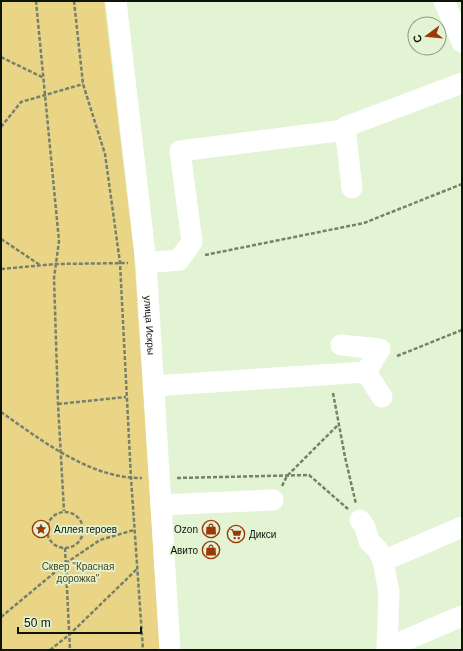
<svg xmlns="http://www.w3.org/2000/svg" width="463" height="651" font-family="Helvetica,sans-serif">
<rect width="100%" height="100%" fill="#e2f4d3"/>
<!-- green -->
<path fill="#ead486" d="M1,1H104L134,253L160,650H1Z"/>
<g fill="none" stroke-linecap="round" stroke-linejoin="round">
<!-- path -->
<g stroke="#75816b" stroke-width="2.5" stroke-dasharray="4 2" stroke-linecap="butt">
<path d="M36,1L59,241L54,278L58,404L64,511"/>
<path d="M74,1L83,84L105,154L120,263L131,478L143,650"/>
<path d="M1,57L44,78"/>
<path d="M1,127L21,102L83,84"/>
<path d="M1,239L40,265"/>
<path d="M205,255L364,223L462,184"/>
<path d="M1,269L56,264L128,263"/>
<path d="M397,356L462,330"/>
<path d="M333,393L345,457L356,504"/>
<path d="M58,404L126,397"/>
<path d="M1,412C41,440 91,479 142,478"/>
<path d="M177,478L309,475L348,509"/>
<path d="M282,486L287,476L339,424"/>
<circle cx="65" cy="530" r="18"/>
<path d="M65,548L70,650"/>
<path d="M1,617L66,563L100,540L134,530"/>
<path d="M50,650L69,635L137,569"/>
</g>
<!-- minor -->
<g stroke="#fff" stroke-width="21">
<path id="s1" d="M116,1L146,263L170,650"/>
<path d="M444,1L462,42"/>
<path d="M352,188L345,127L462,83"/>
<path d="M146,263L179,260L192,242L180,151L345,130"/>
<path d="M341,345L380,349L366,372"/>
<path d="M153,386L366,372L382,397"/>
<path d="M161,505L273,500"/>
<path d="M360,520L365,527L369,541L378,550L383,561L389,592L387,650"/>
<path d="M383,561L462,527"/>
<path d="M387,648L462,616"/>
</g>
</g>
<!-- icons -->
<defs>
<symbol id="sight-ring" viewBox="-11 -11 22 22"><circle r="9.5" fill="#e2f4d3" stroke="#9c3709" stroke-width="1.5"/><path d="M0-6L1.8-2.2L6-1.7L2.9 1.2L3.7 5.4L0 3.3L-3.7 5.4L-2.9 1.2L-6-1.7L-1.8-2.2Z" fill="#9c3709"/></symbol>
<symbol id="shop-ring" viewBox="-11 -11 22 22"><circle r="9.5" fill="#e2f4d3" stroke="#9c3709" stroke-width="1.5"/><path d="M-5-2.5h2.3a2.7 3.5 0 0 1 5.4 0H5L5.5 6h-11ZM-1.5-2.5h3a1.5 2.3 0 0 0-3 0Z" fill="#9c3709"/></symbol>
<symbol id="supermarket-ring" viewBox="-11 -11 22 22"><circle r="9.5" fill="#e2f4d3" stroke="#9c3709" stroke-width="1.5"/><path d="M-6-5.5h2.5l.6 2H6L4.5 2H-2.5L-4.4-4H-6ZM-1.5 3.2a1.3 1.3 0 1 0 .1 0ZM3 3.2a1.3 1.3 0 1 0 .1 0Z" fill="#9c3709"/></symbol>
</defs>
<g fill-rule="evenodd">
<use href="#sight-ring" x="31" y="519" width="20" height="20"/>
<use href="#shop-ring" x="201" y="519" width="20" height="20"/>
<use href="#supermarket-ring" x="226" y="524" width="20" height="20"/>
<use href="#shop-ring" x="201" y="540" width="20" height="20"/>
</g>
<g text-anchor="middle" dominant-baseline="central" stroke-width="3.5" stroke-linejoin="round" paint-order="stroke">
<!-- street labels -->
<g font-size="10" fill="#0f1409" stroke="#e2f4d3">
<text stroke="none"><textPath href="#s1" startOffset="326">улица Искры</textPath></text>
</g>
<!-- poi labels -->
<g font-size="10" fill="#0f1409" stroke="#e2f4d3" text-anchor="start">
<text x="54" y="529">Аллея героев</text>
<text x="198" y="529" text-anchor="end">Ozon</text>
<text x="249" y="534">Дикси</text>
<text x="198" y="550" text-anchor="end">Авито</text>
</g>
<!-- park labels -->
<g font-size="10" fill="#4d4218" stroke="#e2f4d3">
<text x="78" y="566">Сквер "Красная<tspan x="78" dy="12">дорожка"</tspan></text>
</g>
</g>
<!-- border -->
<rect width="463" height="651" fill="none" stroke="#0f1409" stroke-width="4"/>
<!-- north arrow -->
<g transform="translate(427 36) rotate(254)"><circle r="19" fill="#e2f4d3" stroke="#8e9a82"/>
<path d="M0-3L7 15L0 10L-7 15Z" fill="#9c3709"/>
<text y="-6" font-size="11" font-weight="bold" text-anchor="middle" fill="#0f1409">С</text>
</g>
<!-- scale -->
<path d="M18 627v6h123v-6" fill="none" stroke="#0f1409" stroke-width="2"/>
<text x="24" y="627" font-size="12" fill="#0f1409" stroke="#e2f4d3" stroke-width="3" paint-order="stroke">50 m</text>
</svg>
